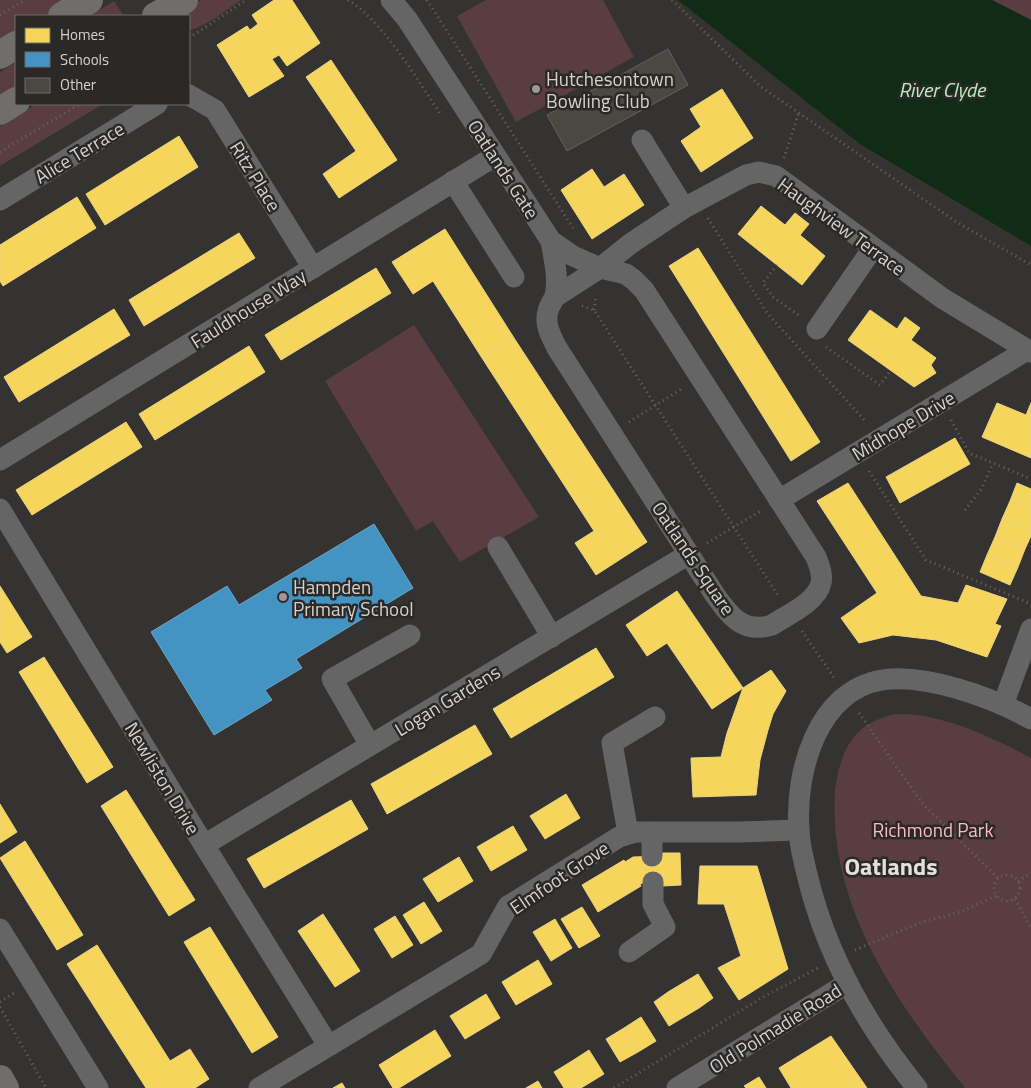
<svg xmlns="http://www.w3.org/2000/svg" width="1031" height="1088" font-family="'Titillium Web',sans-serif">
<rect width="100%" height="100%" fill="#343331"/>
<!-- green -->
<g fill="#593d40">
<path d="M0,0H70L44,16H16V34L0,44Z"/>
<path d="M201,0H241C229,8 202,29 189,30V16H178L182,11Z"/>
<path d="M486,0H603L634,57L516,122L457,16Z"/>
<path d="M992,0H1031V20Z"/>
<path d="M114,1L124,16H90Z"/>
<path d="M16,62V86L0,96V72Z"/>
<path d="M36,104H103L0,166V126Z"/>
<path d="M414,325L539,517L460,562L433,521L416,531L325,381Z"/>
<path d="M895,714C940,712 992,737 1031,758V1088H965C904,1012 840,924 835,822C834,806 834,789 838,773C846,739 861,722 895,714Z"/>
</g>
<!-- water -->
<path fill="#112c14" d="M678,0H992L1031,20V246L860,144Z"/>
<!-- homes -->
<g fill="#f6d55c" stroke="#ecd47f">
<path d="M274,0H292L320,43L287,66L279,55L272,59L284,76L249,97L217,45L247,26L250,30L258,24L252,15Z"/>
<path d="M331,60L397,160L339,198L323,174L356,151L306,77Z"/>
<path d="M722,89L753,138L701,172L681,141L701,127L690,109Z"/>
<path d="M179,136L198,167L105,225L86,194Z"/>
<path d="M592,169L604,187L624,174L644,205L592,239L561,190Z"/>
<path d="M77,197L96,228L3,286L0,281V245Z"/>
<path d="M761,206L785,225L795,213L809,224L800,235L825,256L802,285L738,234Z"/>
<path d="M445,229L514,338L482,358L433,281L413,294L392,262Z"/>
<path d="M239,233L255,258L144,326L129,300Z"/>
<path d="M698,248L820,442L791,461L669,266Z"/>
<path d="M376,268L391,293L281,360L265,335Z"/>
<path d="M114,309L130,335L19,402L4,377Z"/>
<path d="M870,310L897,329L905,317L920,328L911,340L936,358L931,365L936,373L914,387L848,340Z"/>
<path d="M514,338L647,542L596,575L575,543L594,531L482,358Z"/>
<path d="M249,346L265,372L155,440L139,414Z"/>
<path d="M997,403L1026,415L1031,403V458L982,437Z"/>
<path d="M126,422L142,447L32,515L16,490Z"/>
<path d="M955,438L970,464L900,503L886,477Z"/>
<path d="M848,483L921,596L958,603L966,585L1007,599L995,624L1001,626L987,657L936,640L893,635L859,643L841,618L877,593L817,501Z"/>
<path d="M1017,483L1031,489V510L1010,501Z"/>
<path d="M1010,501L1031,510V531L1002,519Z"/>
<path d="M1002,519L1031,531V536L1025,549L995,537Z"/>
<path d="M995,537L1025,549L1018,567L987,555Z"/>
<path d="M987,555L1018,567L1010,585L980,572Z"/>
<path d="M0,586L32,637L7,653L0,642Z"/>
<path d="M677,591L743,688L712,709L667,643L647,656L626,625Z"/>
<path d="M596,648L614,677L511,738L493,709Z"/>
<path d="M44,657L113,767L87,783L19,672Z"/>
<path d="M771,670L786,691L773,714L768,730L760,760L756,795L693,797L691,758L721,757L727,733L743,688Z"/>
<path d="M475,725L492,754L387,814L371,784Z"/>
<path d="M126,790L195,900L169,916L101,806Z"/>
<path d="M566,794L580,818L545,839L530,816Z"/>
<path d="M351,800L368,829L264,888L247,859Z"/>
<path d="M0,804L17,832L0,843Z"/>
<path d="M513,826L527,850L491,871L477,847Z"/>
<path d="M25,841L83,935L57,950L0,858Z"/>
<path d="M662,853H680L681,885L663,886L643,883L640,884L641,886L598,912L582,885L624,860L625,862L633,857L662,856Z"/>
<path d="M459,857L473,881L438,902L423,879Z"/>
<path d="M700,866H757L788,969L739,1000L718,968L741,956L724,904H698Z"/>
<path d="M424,902L442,931L421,944L403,915Z"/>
<path d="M582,907L600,936L579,948L561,919Z"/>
<path d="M323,914L360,971L335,987L298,931Z"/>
<path d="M395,916L413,945L392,958L374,929Z"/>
<path d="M555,919L572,948L551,961L533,932Z"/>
<path d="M210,927L278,1037L252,1053L184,942Z"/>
<path d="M97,945L170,1061L190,1049L209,1079L195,1088H146L67,964Z"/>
<path d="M538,960L552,984L516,1005L502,982Z"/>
<path d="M698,974L713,998L699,1008L683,983Z"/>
<path d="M683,983L699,1008L684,1017L668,992Z"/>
<path d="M668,992L684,1017L669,1026L654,1002Z"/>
<path d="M486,994L500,1018L465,1039L450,1016Z"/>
<path d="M641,1017L656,1041L638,1052L624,1028Z"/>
<path d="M624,1028L638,1052L620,1062L606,1039Z"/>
<path d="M435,1030L451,1056L399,1088H393L379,1065Z"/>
<path d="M831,1036L867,1088H791L779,1068Z"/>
<path d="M589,1050L604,1074L586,1085L572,1061Z"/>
<path d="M572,1061L586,1085L581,1088H564L554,1072Z"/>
<path d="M759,1077L766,1088H746L744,1086Z"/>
<path d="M538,1081L542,1088H526Z"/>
<path d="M342,1083L345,1088H333Z"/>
</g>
<!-- schools -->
<path fill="#4393c3" stroke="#6ea6c7" d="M374,524L413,588L296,659L302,668L265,690L272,700L214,735L151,632L227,586L239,605Z"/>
<!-- building -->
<path fill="#494942" stroke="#61615f" d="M668,49L688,85L567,151L547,115Z"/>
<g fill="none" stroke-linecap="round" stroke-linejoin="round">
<!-- path -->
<g stroke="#666565" stroke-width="3" stroke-dasharray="1 4" stroke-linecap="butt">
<path d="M348,0C382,20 419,82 441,115"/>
<path d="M427,0L573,228"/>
<path d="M672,0L760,86L955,221L1031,265"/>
<path d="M0,15L25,0"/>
<path d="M189,38L246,0"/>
<path d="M189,43V74"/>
<path d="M0,152L80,104"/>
<path d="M784,158L799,112"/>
<path d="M708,218L767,313L866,422"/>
<path d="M777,265L763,283L773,297L800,316"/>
<path d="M582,306L594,310L779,597"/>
<path d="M594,310L596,296"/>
<path d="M826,347L880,385L891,370"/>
<path d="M951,420L969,453L1031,479"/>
<path d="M629,422L683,388"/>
<path d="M869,471L926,560L1031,604"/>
<path d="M965,510L982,488L993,463"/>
<path d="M707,543L762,510"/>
<path d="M802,631L835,679"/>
<path d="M859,713L922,803L998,878"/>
<circle cx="1007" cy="888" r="13"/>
<path d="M1018,881L1031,873"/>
<path d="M1015,899L1031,928"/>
<path d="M855,950L919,923L960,912L996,896"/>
<path d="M0,1002L14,993"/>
<path d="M0,1007L46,1088"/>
<path d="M614,1088L765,996L818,968"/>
</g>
<!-- minor -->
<g stroke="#656565" stroke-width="21">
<path d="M391,0L407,19L551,241L573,256L600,268L626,274L634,280L644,290L816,557C819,565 823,574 821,583C817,602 787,615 772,625C743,634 730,616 715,595L557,348C551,336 544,324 548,311C549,306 553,301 555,296C559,279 554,259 551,241"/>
<path d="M189,95L215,110L313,268"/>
<path d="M642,140L684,208"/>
<path d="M453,181L514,277"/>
<path d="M0,200L157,104"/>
<path d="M555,297L600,268L630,244L684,208L746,175L759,172L776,176L787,184L942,298L1031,352"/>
<path d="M817,329L873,248"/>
<path d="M0,460L495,156"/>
<path d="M779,500L1027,350"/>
<path d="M0,509L204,845L328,1045"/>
<path d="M498,547L552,637"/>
<path d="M1003,705L1031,629"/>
<path d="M370,745L332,679L410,635"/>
<path d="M652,832V856"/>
<path d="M628,833L612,743L655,717"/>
<path d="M204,845L689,554"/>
<path d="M0,929L98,1088"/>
<path d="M629,952L665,927L653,904V882"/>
<path d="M259,1088L481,954L508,906L619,837L636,832H738L798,830"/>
<path d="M677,1088L848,983"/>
<path d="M917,1088C866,1025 824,950 806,870C803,857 799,843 799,829C795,772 817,691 882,680C926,673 993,698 1031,719"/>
</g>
<!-- major -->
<g stroke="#706e6d" stroke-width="28">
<path d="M62,16L89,0"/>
<path d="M156,16L184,0"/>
<path d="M0,55L16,45"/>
<path d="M0,111L16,101"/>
<path d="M0,1079L5,1088"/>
</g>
</g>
<!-- markers -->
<g fill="#9b9a98" stroke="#2b2927" stroke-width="2">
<circle cx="536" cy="89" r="5"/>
<circle cx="283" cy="597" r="5"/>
</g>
<g text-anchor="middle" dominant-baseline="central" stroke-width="5" stroke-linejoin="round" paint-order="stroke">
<!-- poi labels -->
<g font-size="19" fill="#d3d2d0" stroke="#2b2927" text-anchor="start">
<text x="546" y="78">Hutchesontown<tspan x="546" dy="22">Bowling Club</tspan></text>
<text x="293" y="586">Hampden<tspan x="293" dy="22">Primary School</tspan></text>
</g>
<!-- street labels -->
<g font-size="19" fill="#d3d2d0" stroke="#2b2927">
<text transform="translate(79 152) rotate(-31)">Alice Terrace</text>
<text transform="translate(504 169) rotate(57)">Oatlands Gate</text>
<text transform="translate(256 176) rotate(58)">Ritz Place</text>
<text transform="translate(842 226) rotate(36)">Haughview Terrace</text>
<text transform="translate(248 308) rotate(-32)">Fauldhouse Way</text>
<text transform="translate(903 425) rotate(-31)">Midhope Drive</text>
<text transform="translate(694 558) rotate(56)">Oatlands Square</text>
<text transform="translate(447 700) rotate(-31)">Logan Gardens</text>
<text transform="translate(163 778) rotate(59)">Newliston Drive</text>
<text transform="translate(559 877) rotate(-34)">Elmfoot Grove</text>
<text transform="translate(775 1028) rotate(-32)">Old Polmadie Road</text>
</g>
<!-- park labels -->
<g font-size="19" fill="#f8bbc0" stroke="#2b2927">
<text x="933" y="829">Richmond Park</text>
</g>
<!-- water labels -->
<g font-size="20" font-style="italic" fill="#baf0bc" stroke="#2b2927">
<text x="942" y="89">River Clyde</text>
</g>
<!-- district labels -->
<g font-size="24" font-weight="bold" fill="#e3e1dd" stroke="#2b2927">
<text x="891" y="866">Oatlands</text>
</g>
</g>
<!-- legend -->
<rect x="15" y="15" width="175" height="90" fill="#2b2927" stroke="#6e6d6b"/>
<rect x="25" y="28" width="25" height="15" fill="#f6d55c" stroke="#6e6d6b"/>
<text x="60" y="40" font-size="15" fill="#d3d2d0">Homes</text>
<rect x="25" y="52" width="25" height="15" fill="#4393c3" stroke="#6e6d6b"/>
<text x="60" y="65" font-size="15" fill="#d3d2d0">Schools</text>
<rect x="25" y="78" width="25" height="15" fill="#494942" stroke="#6e6d6b"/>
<text x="60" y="90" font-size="15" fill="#d3d2d0">Other</text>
</svg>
